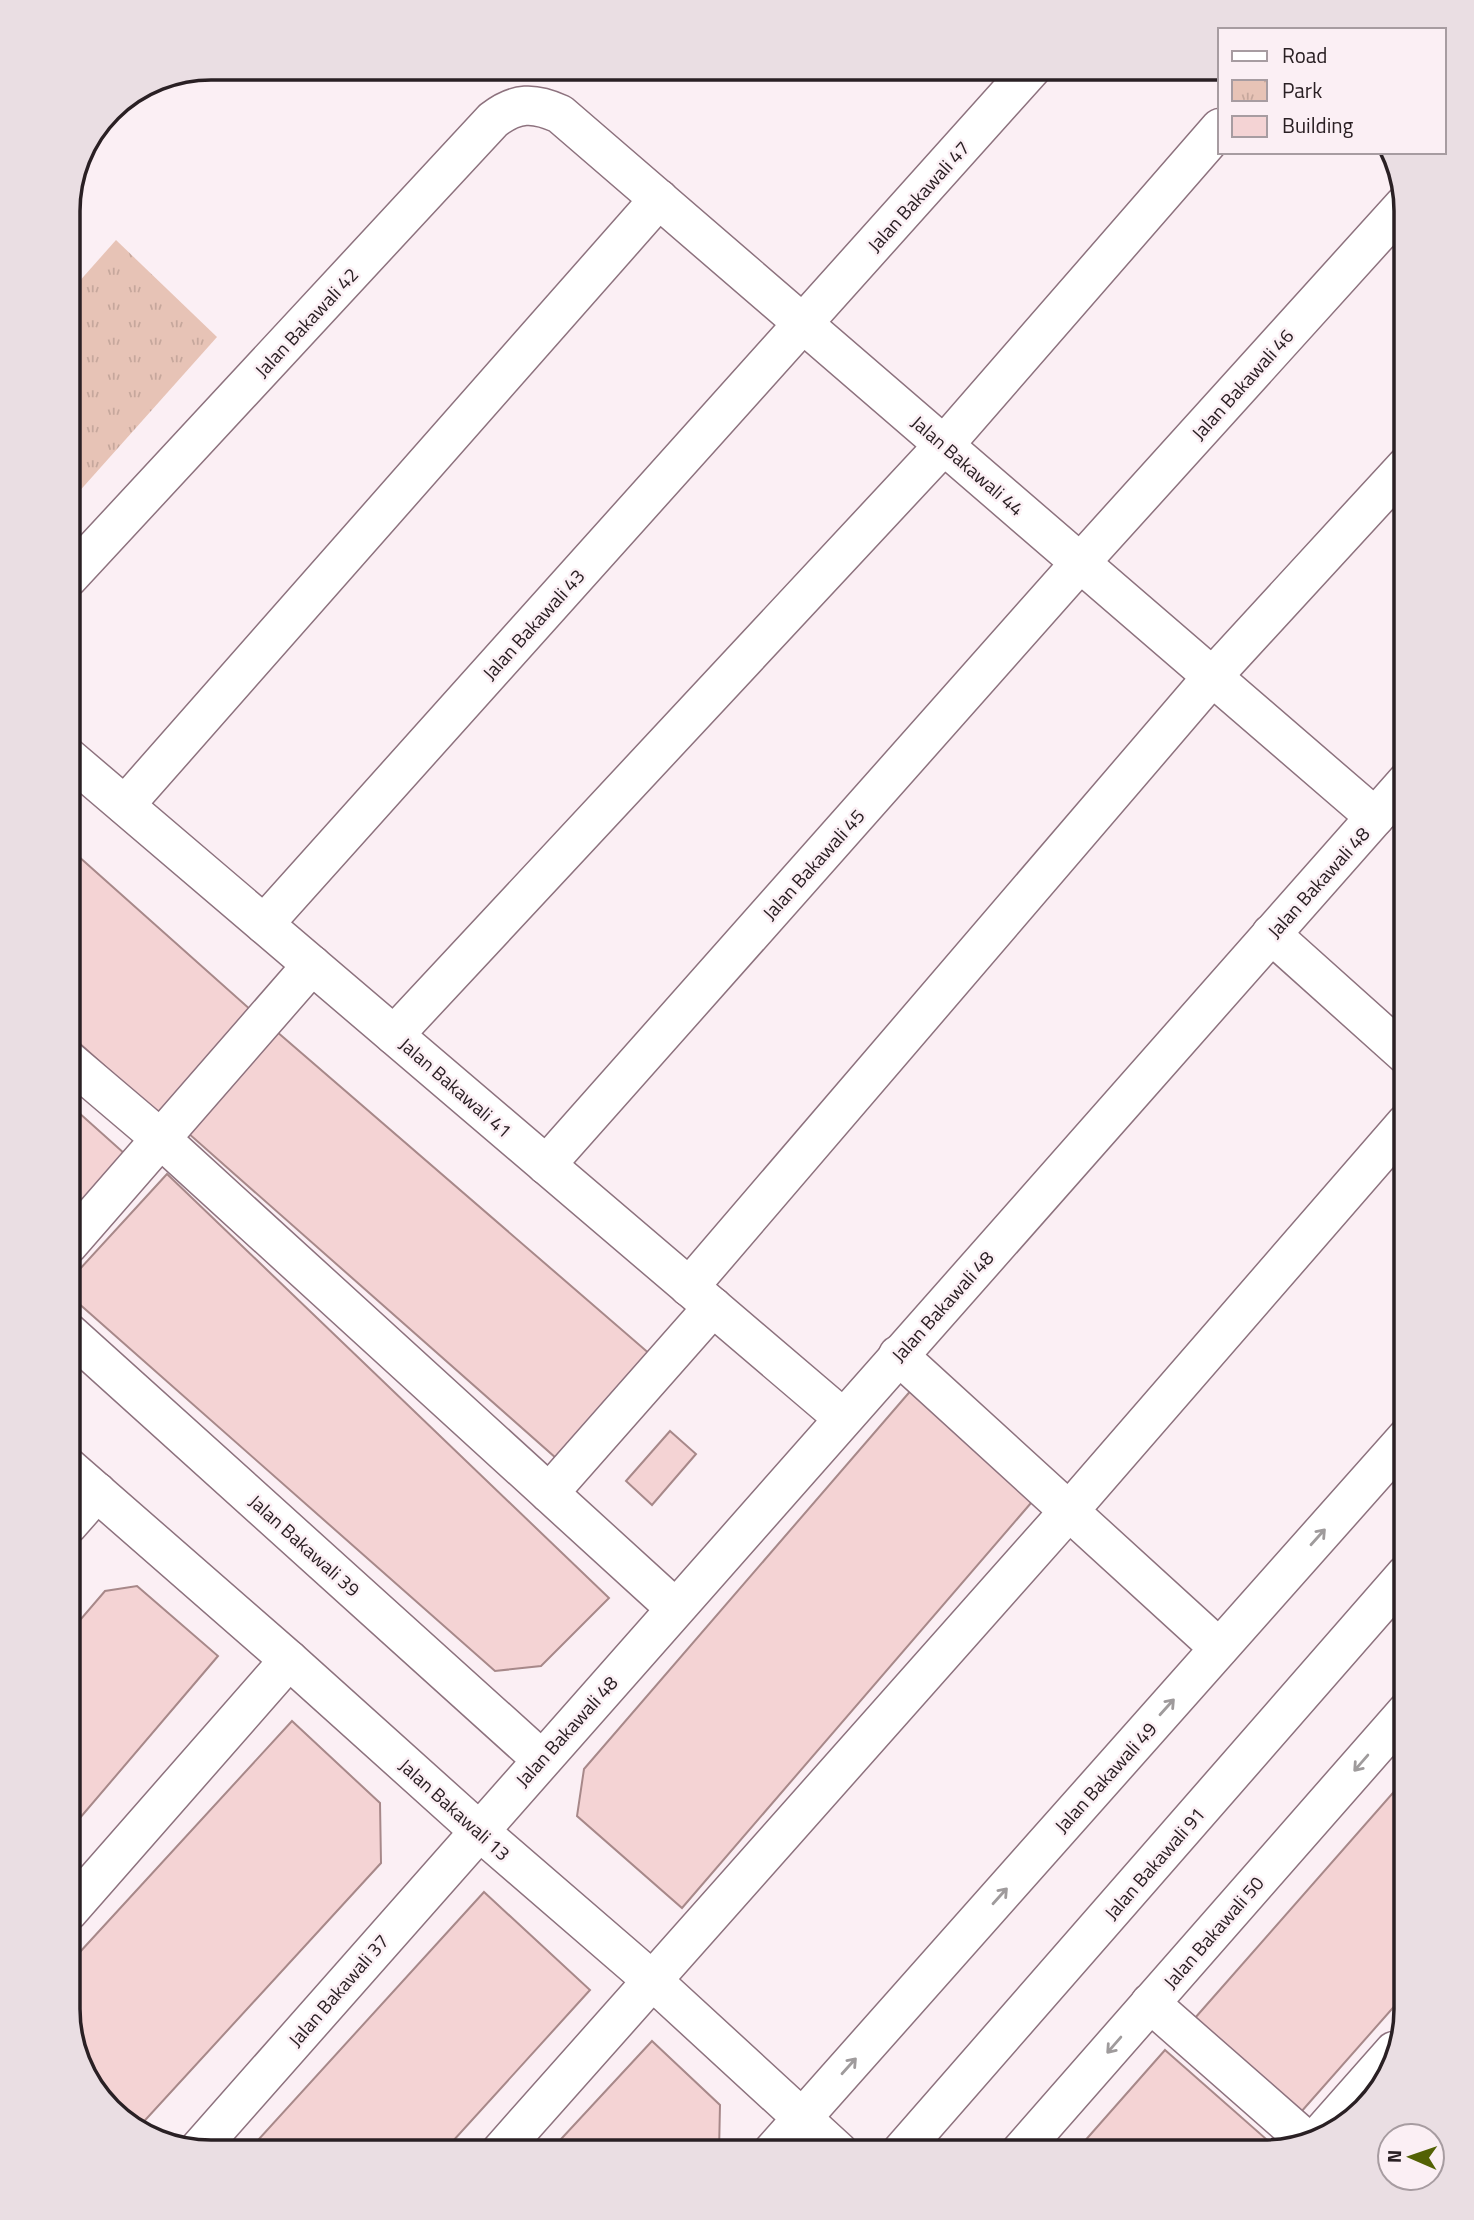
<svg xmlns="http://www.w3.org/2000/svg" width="1474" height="2220" font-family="'Titillium Web',sans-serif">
<defs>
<pattern id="park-tufts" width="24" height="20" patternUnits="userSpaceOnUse" patternTransform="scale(1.75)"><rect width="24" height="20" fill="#e7c3b6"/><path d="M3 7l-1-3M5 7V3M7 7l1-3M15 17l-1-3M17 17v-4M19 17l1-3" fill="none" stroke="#c6a79c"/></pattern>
</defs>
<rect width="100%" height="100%" fill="#fbeff4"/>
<!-- park -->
<path fill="url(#park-tufts)" d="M116,240L217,337L68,504L69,293Z"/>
<!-- building -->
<g fill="#f4d3d4" stroke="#a78889" stroke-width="2">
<path d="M68,847L252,1011L158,1114L68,1033Z"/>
<path d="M276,1031L651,1355L556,1458L188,1133Z"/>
<path d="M68,1103L125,1154L68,1216Z"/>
<path d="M167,1174L609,1598L541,1666L495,1671L68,1294V1282Z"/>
<path d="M913,1388L1037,1496L682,1908L577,1816L584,1769Z"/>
<path d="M670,1431L696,1454L652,1505L626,1481Z"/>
<path d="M137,1586L218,1656L68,1832V1634L105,1591Z"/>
<path d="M292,1721L380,1803L381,1863L137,2129L87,2080L68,2008V1965Z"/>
<path d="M1406,1778V1993L1301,2112L1195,2018Z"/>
<path d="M484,1892L590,1990L443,2152L248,2151Z"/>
<path d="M652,2041L720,2105L719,2152H549Z"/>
<path d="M1165,2050L1274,2146L1271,2150L1075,2152Z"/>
</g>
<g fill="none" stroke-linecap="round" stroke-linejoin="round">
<defs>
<g id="minor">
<path d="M68,578L493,120C516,102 534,102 560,114L1375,817"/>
<path d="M68,757L843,1418"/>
<path d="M125,805L659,199"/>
<path d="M264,924L1032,68"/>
<path d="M1271,934L1406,1055"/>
<path d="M394,1035L944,445L1220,128"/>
<path d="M68,1060L161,1139L675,1608"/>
<path d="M546,1165L1080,563L1404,205"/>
<path d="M68,1245L312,965"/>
<path d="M689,1287L1212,677L1406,466"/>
<path d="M68,1332L541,1759"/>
<path d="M898,1355L1219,1648"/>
<path d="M68,1467L289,1660L478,1830L654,1982L839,2152"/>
<path d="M549,1493L713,1307"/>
<path d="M68,1525L97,1492"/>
<path d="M68,1912L289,1660"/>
<path d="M1150,2003L1306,2140"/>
<path d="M1318,2137L1394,2051"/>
<path d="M198,2150L1406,782"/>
<path d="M500,2152L1069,1511L1406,1123"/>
<path d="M772,2152L1406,1438"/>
<path d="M1020,2152L1406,1712"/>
</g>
<path id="major" d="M901,2152L1406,1574"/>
</defs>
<!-- minor casing -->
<use href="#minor" stroke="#8d727e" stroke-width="41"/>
<!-- major casing -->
<use href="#major" stroke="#8d727e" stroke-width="41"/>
<!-- minor -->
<use href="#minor" stroke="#fff" stroke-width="38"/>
<!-- major -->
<use href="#major" stroke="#fff" stroke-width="38"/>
</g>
<!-- one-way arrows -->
<defs><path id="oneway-shaft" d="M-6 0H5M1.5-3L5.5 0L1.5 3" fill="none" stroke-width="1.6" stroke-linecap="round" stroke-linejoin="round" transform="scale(1.75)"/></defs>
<g stroke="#9f9b9c">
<use href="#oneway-shaft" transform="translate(1318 1537) rotate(-48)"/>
<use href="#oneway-shaft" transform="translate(1167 1707) rotate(-48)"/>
<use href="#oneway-shaft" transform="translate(1361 1763) rotate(131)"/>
<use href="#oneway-shaft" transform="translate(1000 1896) rotate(-48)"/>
<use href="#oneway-shaft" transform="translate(1114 2045) rotate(131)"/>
<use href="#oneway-shaft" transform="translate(849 2066) rotate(-48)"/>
</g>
<g text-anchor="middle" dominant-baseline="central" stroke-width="5" stroke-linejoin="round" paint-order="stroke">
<!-- street labels -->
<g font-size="19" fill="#2a2024" stroke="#fbeff4">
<text transform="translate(918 196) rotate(-48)">Jalan Bakawali 47</text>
<text transform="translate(306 322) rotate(-47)">Jalan Bakawali 42</text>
<text transform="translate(1242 384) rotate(-48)">Jalan Bakawali 46</text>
<text transform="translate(968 465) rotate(41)">Jalan Bakawali 44</text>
<text transform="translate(533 624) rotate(-48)">Jalan Bakawali 43</text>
<text transform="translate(813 864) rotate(-48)">Jalan Bakawali 45</text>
<text transform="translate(1318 882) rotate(-48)">Jalan Bakawali 48</text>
<text transform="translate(456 1087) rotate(41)">Jalan Bakawali 41</text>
<text transform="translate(942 1306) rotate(-48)">Jalan Bakawali 48</text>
<text transform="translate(305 1545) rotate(42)">Jalan Bakawali 39</text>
<text transform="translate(566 1731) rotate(-48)">Jalan Bakawali 48</text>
<text transform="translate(1105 1777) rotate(-48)">Jalan Bakawali 49</text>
<text transform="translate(455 1809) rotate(42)">Jalan Bakawali 13</text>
<text transform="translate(1154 1863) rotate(-49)">Jalan Bakawali 91</text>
<text transform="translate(1213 1932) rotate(-49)">Jalan Bakawali 50</text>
<text transform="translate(338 1990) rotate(-49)">Jalan Bakawali 37</text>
</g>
</g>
<!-- crop -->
<path d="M0 0H1474V2220H0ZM211 80H1263A131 131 0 0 1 1394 211V2009A131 131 0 0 1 1263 2140H211A131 131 0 0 1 80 2009V211A131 131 0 0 1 211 80Z" fill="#eadee3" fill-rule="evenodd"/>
<path fill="none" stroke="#2a2024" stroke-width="3.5" d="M211 80H1263A131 131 0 0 1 1394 211V2009A131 131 0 0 1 1263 2140H211A131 131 0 0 1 80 2009V211A131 131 0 0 1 211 80Z"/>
<!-- legend -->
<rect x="1218" y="28" width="228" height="126" fill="#fbeff4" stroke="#a79ca1" stroke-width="2"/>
<rect x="1232" y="51" width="35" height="10" fill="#ffffff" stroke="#a79ca1" stroke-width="2"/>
<text x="1282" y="63" font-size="21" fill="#2a2024">Road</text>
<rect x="1232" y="80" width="35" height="21" fill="url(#park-tufts)" stroke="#a79ca1" stroke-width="2"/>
<text x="1282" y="98" font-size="21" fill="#2a2024">Park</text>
<rect x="1232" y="116" width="35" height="21" fill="#f4d3d4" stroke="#a79ca1" stroke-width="2"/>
<text x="1282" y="133" font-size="21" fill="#2a2024">Building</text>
<!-- north arrow -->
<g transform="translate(1411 2157) rotate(272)"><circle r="33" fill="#fbeff4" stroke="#a79ca1" stroke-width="2"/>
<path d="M0-5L12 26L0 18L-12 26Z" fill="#536104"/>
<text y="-10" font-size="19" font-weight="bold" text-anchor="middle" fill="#2a2024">N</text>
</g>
</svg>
